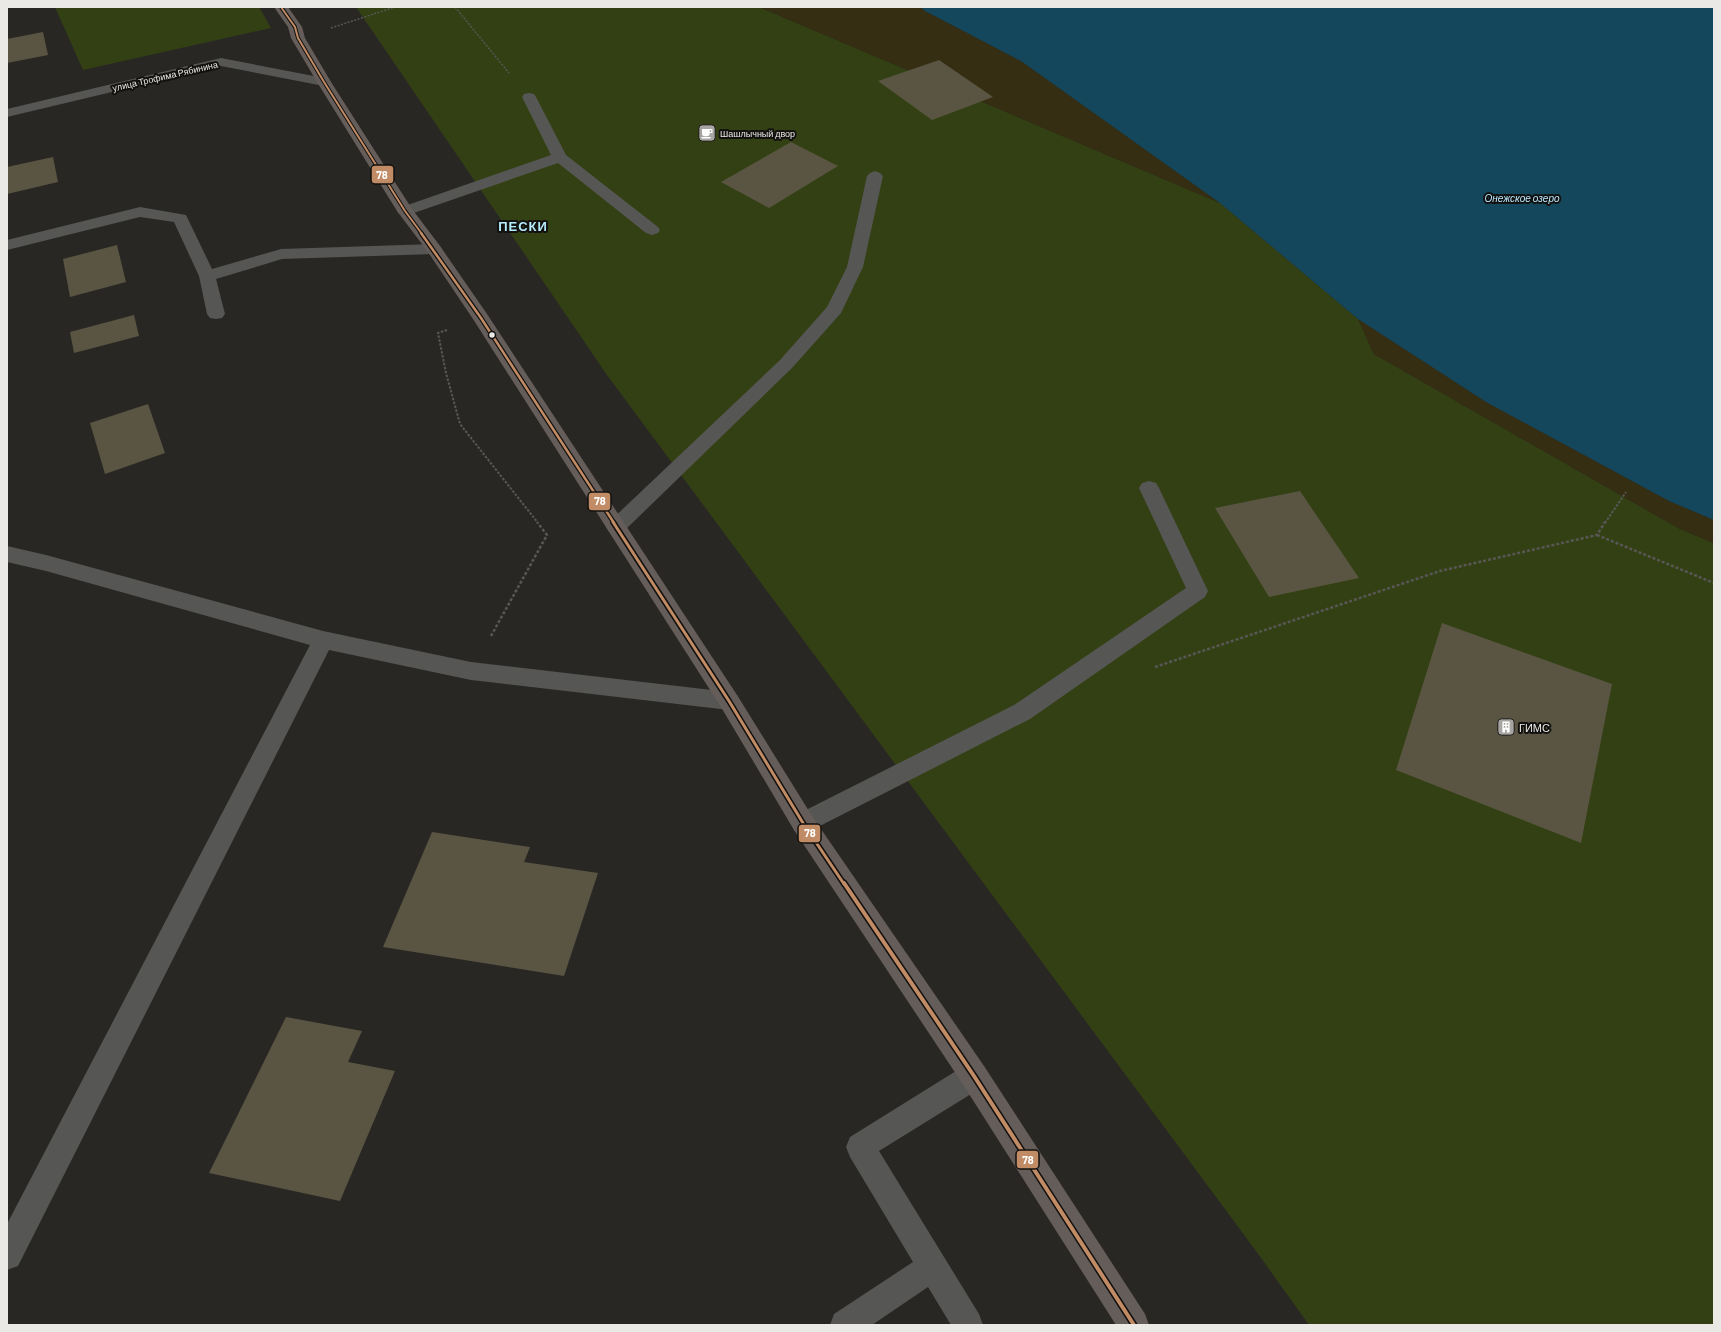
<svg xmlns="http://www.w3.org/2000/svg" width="1721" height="1332" font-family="Barlow,sans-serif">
<rect width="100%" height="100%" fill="#292724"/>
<!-- green -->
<g fill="#334014">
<path d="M55,7H259L271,28L83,70Z"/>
<path d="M356,7H759L1220,203L1358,319L1374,354L1680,529L1714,543V1325H1309L1259,1255L607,375Z"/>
</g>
<!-- sand -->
<g fill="#352e12">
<path d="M759,7H921L925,11L1021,61L1220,203Z"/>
<path d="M1358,319L1486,402L1669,501L1714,520V543L1680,529L1374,354Z"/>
</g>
<!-- water -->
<path fill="#14475b" d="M921,7H1714V520L1669,501L1486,402L1358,319L1220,203L1021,61L925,11Z"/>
<!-- building -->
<g fill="#5a5542">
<path d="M43,32L48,55L7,63V39Z"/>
<path d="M939,60L993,97L932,120L878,81Z"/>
<path d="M791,142L838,166L769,208L721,182Z"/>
<path d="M53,157L58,182L7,194V167Z"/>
<path d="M117,245L126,282L70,297L63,259Z"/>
<path d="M134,315L139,336L74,353L70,332Z"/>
<path d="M148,404L165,453L105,474L90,423Z"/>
<path d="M1300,491L1359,578L1269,597L1215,508Z"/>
<path d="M1442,623L1612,684L1581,843L1396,770Z"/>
<path d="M432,832L530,847L524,862L598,873L564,976L383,947Z"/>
<path d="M286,1017L362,1031L348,1062L395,1071L340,1201L209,1173Z"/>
</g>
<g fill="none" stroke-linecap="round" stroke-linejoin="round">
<!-- path-far2 -->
<g stroke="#585755" stroke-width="1.5" stroke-dasharray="2 1.5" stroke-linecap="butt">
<path d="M455,7L509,73"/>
<path d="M331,28L395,7"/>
</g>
<!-- path-far1 -->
<g stroke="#585755" stroke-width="2" stroke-dasharray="2.5 1.5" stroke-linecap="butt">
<path d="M447,330L438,333L446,373L460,424L538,523"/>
<path d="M1605,523L1626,492"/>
</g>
<!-- path -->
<g stroke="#585755" stroke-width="2.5" stroke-dasharray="3 2" stroke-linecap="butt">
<path d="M1597,535L1714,583"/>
<path d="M491,636L547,535L537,522"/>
<path d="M1155,667L1440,571L1597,535L1605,522"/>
</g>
<!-- minor -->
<g fill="#565654" fill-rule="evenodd">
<path d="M221,58L324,78L329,79L331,82L329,85L324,86L221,66L7,117V109Z"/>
<path d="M529,93L534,94L536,97L566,155L658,227L660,230L658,233L652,235L646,233L558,163L411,214L405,216L399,214L397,211L399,208L551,155L522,97L524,94Z"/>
<path d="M875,171L880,173L883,176L863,267L841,313L792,368L623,532L616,534L609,532L606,527L609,522L780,360L827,307L847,267L867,176L870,173Z"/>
<path d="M140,207L186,215L212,269L281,249L434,244L440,246L442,249L440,252L434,254L282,259L216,279L225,314L222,318L216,319L210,318L207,314L199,276L174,222L140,217L7,250V240Z"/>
<path d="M1149,481L1156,483L1159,488L1208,591L1205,597L1030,719L812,830L803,834L794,830L791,823L794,816L1014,705L1186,588L1139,488L1142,483Z"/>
<path d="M7,546L46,555L323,631L471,662L729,692L737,695L740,701L737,707L729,710L471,680L329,650L18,1266L7,1270V1224L310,645L46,571L7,562Z"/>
<path d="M974,1062L984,1066L988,1076L984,1086L879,1151L979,1314L983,1325H951L928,1287L872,1325H830L834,1314L913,1262L850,1157L846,1147L850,1137L964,1066Z"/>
</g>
<!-- major -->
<path fill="#655d59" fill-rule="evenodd" d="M274,7H288L302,27L305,38L331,82L412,209L440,246L487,314L737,695L812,816L984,1066L1145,1314L1149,1325H1116L964,1086L794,830L721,707L473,319L428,252L397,211L317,82L291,38L288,27Z"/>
<defs>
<path id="bus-1-far3" d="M281,7L295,27L298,38L324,82L405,211L422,234"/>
<path id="bus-1-far2" d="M421,233L481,318L614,523"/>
<path id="bus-1-far1" d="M613,522L729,701L803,823L844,884"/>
<path id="bus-1" d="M844,883L974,1076L1134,1325"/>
</defs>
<!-- bus-1-far3 casing -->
<use href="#bus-1-far3" stroke="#12110f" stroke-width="4"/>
<!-- bus-1-far2 casing -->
<use href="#bus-1-far2" stroke="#12110f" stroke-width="5"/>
<!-- bus-1-far1 casing -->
<use href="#bus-1-far1" stroke="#12110f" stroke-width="6"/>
<!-- bus-1 casing -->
<use href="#bus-1" stroke="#12110f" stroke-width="7"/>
<!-- bus-1-far3 -->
<use href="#bus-1-far3" stroke="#c18c65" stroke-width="2"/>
<!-- bus-1-far2 -->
<use href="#bus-1-far2" stroke="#c18c65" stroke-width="2.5"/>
<!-- bus-1-far1 -->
<use href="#bus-1-far1" stroke="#c18c65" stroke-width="3"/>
<!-- bus-1 -->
<use href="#bus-1" stroke="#c18c65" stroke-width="4"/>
</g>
<!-- icons -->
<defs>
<symbol id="cafe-square" viewBox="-11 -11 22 22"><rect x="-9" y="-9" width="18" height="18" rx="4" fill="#a6a5a1" stroke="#12110f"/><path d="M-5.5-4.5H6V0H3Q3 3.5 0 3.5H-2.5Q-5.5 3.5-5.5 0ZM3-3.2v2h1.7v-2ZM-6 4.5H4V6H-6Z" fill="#fff"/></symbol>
<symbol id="building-square" viewBox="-11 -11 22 22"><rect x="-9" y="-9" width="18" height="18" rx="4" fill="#a6a5a1" stroke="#12110f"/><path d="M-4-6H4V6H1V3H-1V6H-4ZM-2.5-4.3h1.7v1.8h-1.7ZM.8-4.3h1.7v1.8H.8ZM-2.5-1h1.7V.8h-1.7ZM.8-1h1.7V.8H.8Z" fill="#fff"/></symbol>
</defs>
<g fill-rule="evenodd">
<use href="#cafe-square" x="697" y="123" width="20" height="20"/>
<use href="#building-square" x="1496" y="717" width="20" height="20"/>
</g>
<!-- markers -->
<circle fill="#eae9e5" stroke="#12110f" stroke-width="1.5" cx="492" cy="335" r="3.5"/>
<g text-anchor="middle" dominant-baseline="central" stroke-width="4" stroke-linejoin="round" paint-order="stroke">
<!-- far-street labels -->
<g font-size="9" fill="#eae9e5" stroke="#12110f">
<text transform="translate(165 76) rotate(-13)">улица Трофима Рябинина</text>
</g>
<!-- far-poi labels -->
<g font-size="9" fill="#eae9e5" stroke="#12110f" text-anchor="start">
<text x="720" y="133">Шашлычный двор</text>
</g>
<!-- far-water labels -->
<g font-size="10" font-style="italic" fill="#bae8ff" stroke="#12110f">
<text x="1522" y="198">Онежское озеро</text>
</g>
<!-- poi labels -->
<g font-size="11" fill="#eae9e5" stroke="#12110f" text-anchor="start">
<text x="1519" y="727">ГИМС</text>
</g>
<!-- far-district labels -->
<g font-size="13" font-weight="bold" letter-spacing="1" fill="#b4ebfb" stroke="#12110f">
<text x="523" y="226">ПЕСКИ</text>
</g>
</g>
<g stroke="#12110f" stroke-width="1.5">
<rect x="371" y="165" width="23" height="19" rx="4" fill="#c18c65"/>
<rect x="588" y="492" width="23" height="19" rx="4" fill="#c18c65"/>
<rect x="798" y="824" width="23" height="19" rx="4" fill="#c18c65"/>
<rect x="1016" y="1150" width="23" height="19" rx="4" fill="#c18c65"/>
</g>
<g font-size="11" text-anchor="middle" font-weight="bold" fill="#fff">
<text x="382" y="179">78</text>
<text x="600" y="505">78</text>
<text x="810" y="837">78</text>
<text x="1028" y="1164">78</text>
</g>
<!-- border -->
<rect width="1721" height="1332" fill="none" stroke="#eae9e5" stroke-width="16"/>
</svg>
